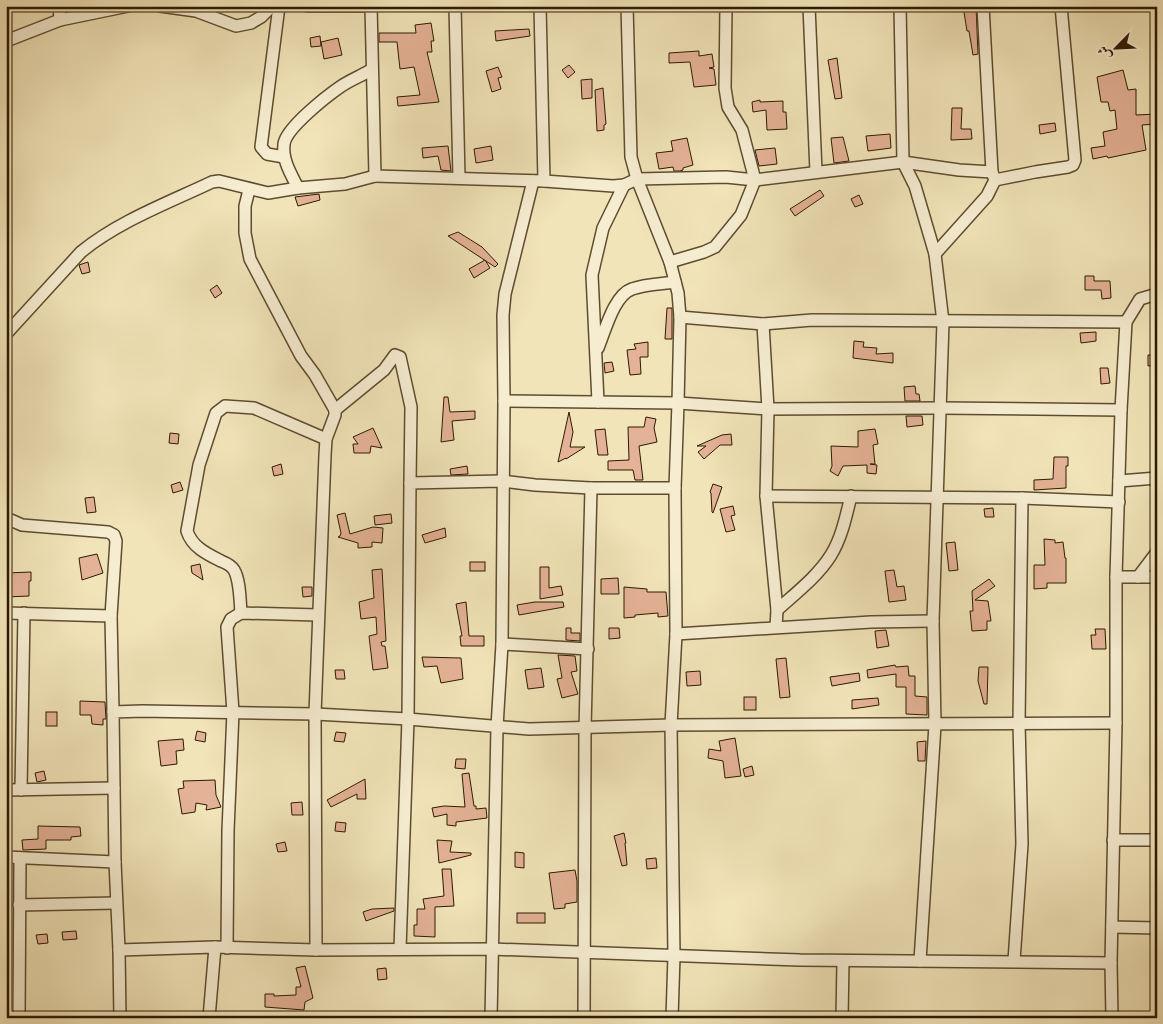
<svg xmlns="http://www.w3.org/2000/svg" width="1163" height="1024" font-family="'IM FELL Great Primer',Amiri,serif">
<rect width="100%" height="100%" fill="#f1e4b8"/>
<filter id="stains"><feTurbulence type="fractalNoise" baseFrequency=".004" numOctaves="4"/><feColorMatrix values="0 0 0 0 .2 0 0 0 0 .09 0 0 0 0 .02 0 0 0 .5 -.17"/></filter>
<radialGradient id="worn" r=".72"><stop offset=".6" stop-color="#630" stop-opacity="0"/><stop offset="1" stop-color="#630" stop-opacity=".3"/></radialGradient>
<!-- building -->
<g fill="#e4b296" stroke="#2d1a02">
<path d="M963,6H976L978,54L973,55L969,31H967Z"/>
<path d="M431,23L434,41H431L432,52H427L439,102L398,106L397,97L420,95L414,67L400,69L397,42H379V33H416L415,25Z"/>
<path d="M529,29L530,36L496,41L495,31Z"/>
<path d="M320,36L321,46L311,47L310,38Z"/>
<path d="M338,38L342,55L324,59L321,42Z"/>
<path d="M699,51V56L712,54L714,67L709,68L714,69L716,85L694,87L690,62L669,63V53Z"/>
<path d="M837,58L842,98L835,99L828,60Z"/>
<path d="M569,65L575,72L568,78L562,70Z"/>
<path d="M498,67L502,77L498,78L501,89L492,92L486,71Z"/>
<path d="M1123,70L1128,90L1136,89V115L1157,114V124L1142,125L1146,150L1108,158L1107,156L1093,159L1091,148L1105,146L1103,132L1117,129L1115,110L1110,111L1108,102H1101L1097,77Z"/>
<path d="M592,79V98L582,99L581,80Z"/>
<path d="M603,88L606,124L604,125V130L597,131L595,90Z"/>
<path d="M760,100V102L783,101V112H786L787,129L767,130L766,110L753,112L752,102Z"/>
<path d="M952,108H962L961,129H971L972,139L951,140Z"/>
<path d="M1055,123L1056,131L1040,134L1039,125Z"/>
<path d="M890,134L891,148L868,151L866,136Z"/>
<path d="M843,137L849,161L834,163L831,138Z"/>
<path d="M687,138L693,165L683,168V170L680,171H674L673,167L659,169L656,153L673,151L671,141Z"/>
<path d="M448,146L451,171L441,170L438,156L423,158L422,148Z"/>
<path d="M491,146L493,160L476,163L474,149Z"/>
<path d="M775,148L777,164L759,166L755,150Z"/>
<path d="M820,190L824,196L795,216L790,209Z"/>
<path d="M319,194L320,200L298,206L295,197Z"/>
<path d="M859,195L863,204L855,207L851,199Z"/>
<path d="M458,232L482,247L498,264L495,267L448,236Z"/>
<path d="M485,260L490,268L474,278L469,269Z"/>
<path d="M88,262L90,272L82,274L79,265Z"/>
<path d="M1085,276H1094V281H1110L1111,298L1102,299L1101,290H1085Z"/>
<path d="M217,285L222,293L215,298L210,290Z"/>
<path d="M667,308H672V339H665Z"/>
<path d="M1096,332V341L1081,343L1080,333Z"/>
<path d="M854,341L864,342L863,347L877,348L876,354L893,353V363L853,358Z"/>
<path d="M648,342V357H640L641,374L630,375L627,350L636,349L634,344Z"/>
<path d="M1148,355H1157V365L1148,366Z"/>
<path d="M612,362L614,371L605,373L604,363Z"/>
<path d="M1100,368H1108L1110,383L1101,384Z"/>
<path d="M915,386L916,394H919L920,401H905L904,387Z"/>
<path d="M444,397H448L450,412L475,411V419L452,421L454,440L441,442Z"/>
<path d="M569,412L573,432L570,447H585L566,459V458L558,462Z"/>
<path d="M906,416H922L923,425L907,427Z"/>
<path d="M646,417L656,419L654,428L657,442L639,446L643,480H635L633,470H608V461L629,460L628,427H644Z"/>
<path d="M373,428L382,448L371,446L370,453H354L353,444H358L353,437Z"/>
<path d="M605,429L608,455H598L595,430Z"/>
<path d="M875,429L878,444L873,445L875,464H870L877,465L876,474L867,473V465L843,466L838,476L830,471L832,466L831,446L858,447V431Z"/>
<path d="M170,433L179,434L178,444L169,443Z"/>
<path d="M731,434L732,445H720L704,459L698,452L706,446H697L722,435Z"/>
<path d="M1054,457H1068V466H1066V488L1034,490V480L1053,479Z"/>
<path d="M281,464L283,474L274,476L272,467Z"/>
<path d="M467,466L468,474L451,475L450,469Z"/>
<path d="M180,482L183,490L173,493L171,485Z"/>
<path d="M713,484L722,487L713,513L712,512L711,493L710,492Z"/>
<path d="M94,497L96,512L87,513L85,498Z"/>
<path d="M733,506L735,515L731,516L735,530L726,532L720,509Z"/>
<path d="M993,508L994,517H985L984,509Z"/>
<path d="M345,513L350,534L373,527L383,528L382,543L372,542V547L358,548V543L338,537L340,536L341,533L337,515Z"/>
<path d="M391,514L392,523L375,525L374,516Z"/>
<path d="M445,528L446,537L425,543L422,535Z"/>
<path d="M1044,539L1055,540V543L1063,542L1065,558H1066V583H1047V588L1034,589V565H1045Z"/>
<path d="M955,542L958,570L949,571L946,543Z"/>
<path d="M97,554L103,573L82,580L79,558Z"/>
<rect x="470" y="562" width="15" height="9"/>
<path d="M200,564L203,580L192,573L191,566Z"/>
<path d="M540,567H549V588L561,586L563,595L540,599Z"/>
<path d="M382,569L386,641L381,642L382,646H385L388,668L373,670L369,636L377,634L376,617L361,619L359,602L374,598L372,570Z"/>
<path d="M894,570L897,587L904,586L906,600L889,602L885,571Z"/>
<path d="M31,572V581H29V596L6,597V573Z"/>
<path d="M618,578L619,594H601V579Z"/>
<path d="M989,579L995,586L975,600L988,601L991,621H987V630L972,631L970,611H973L972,591Z"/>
<path d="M302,587H312V596L303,597Z"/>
<path d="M624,587L647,589V592H666L668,616L658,617V613L635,615V617L624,618Z"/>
<path d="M466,602L469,636H484V646H461L460,636H462L456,604Z"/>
<path d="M535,602H563L564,607L519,615L517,605Z"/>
<path d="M566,628H571V633H580V641L566,640Z"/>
<path d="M609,628H619L620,638L609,639Z"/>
<path d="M1095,629H1105L1106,649H1092L1091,635H1096Z"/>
<path d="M886,630L889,646L877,648L875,631Z"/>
<path d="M558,655L575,656L577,671L571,672L578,694L562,698L557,679L562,678Z"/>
<path d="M422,657L461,658L463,679L441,683L437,666L424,667Z"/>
<path d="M786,658L790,697L780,698L776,659Z"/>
<path d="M895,665L896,667L908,666L909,676H915V696L927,697V715L906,714V687H896V674L868,678L867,670Z"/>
<path d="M979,667H988L987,704H984L978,681Z"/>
<path d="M541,668L544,687L528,689L525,670Z"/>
<path d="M335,670H344L345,679H336Z"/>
<path d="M700,671L701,685L687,686L686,672Z"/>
<path d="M859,673L860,681L832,686L830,677Z"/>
<rect x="744" y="697" width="12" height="13"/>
<path d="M878,698L879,705L852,709V700Z"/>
<path d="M80,701L105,702L106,719H103V725L92,724L91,715H80Z"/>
<rect x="46" y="712" width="11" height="14"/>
<path d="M197,731L206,733L205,742L195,740Z"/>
<path d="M336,732L346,733L344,742L334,741Z"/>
<path d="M735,738L741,776L725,778L723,761L708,758L709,749L721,751L719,741Z"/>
<path d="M183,739L184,750L176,751L177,764L161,766L158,741Z"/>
<path d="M926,741L925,761H918L917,742Z"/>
<path d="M456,759H466L465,769L455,768Z"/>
<path d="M752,766L754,775L745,777L743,769Z"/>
<path d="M44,771L46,780L37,782L35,773Z"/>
<path d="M469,773L474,806H476V809L486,808L487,818L456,822V826L447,825V814L434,817L432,808L444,806L465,807L462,774Z"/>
<path d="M365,779L366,799H357V794L331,807L327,800Z"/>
<path d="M215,780L216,795L221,807L206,810L207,805L196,803L195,812L182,814L178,789L184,788L183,781Z"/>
<path d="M302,802L303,815H292L291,803Z"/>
<path d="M336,822L346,823L345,832L335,831Z"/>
<path d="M38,826L80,827L81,836L71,837V840H46V849L23,850L22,840L38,839Z"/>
<path d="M624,833L626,843H625L627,865L622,866L614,836Z"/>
<path d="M437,840L452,841L450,852L471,853V855L439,863Z"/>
<path d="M285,842L287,851L278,852L276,844Z"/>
<path d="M515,852L524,853V868L515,867Z"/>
<path d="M656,858L657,868L647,869L646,859Z"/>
<path d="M442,869H451L454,906L435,907V937L414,936V925H417V909H425L423,899L444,896Z"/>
<path d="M575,870L577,881V902L565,904V908L554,909L549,873Z"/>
<path d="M394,908V911L366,921L363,912L372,909Z"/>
<rect x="517" y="913" width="28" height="10"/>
<path d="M76,931L77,939L63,940L62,932Z"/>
<path d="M47,934L48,943L38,944L36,935Z"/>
<path d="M305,966L313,998L305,1002L304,1010L265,1007V994H274V996L296,995V987H301L296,968Z"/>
<path d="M386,968L387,979L378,980L377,969Z"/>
</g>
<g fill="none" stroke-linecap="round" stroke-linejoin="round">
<defs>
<g id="street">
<path d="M59,6L60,20"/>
<path d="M160,6L196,11L236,26L251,23L261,17L272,6"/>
<path d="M279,6L261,147L267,154L284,157"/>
<path d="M308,6H373"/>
<path d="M371,6L375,176L544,181L613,186L624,185L637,179L726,177L755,180L903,162L959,170L992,172"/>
<path d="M455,6L459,178"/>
<path d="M540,6L544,181"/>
<path d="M627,6L631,157L637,179L670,262L678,293L680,317L678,403L675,488L676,634L671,725L674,956L672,1018"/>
<path d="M809,6L816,172"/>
<path d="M900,6L903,162L915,186L935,254L943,322L933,621L935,725L920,961"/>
<path d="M6,41L60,20L128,6"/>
<path d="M995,180L1035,172L1068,167L1073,165L1075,160L1061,6"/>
<path d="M298,188C291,174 282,160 284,144C286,128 327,96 340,87C350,80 361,76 371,70"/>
<path d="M249,190L245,206V233L250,259L301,356L315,375L335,410V415L326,439L325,455L315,714L316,950"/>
<path d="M935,254L987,196L995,180L992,172L983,6"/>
<path d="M670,262L704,252L715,247L741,215L755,180L742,130L728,107L725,88L726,6"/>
<path d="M680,317L763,324L812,320L1126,322"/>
<path d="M763,324L768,409L766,496L777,610L776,627"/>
<path d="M6,334L81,252C119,221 168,203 212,182L219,181L268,193L298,188L345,184L375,176"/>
<path d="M598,348C605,331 614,295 632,289C645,284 661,284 675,282"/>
<path d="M504,401L678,403L768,409L939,408L1121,410"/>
<path d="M598,402L592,275L603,228L624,185"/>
<path d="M335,410L384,370L395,355L400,357L411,407L410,483"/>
<path d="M1119,481L1157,478"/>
<path d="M766,496L1022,498L1119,502"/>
<path d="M6,518L22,525L108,532L114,535L116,541L111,616L113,712"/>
<path d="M1116,577H1157"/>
<path d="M1138,577L1157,552"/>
<path d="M777,610C796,593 818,576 831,555C842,537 846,516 851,496"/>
<path d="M6,613L111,616"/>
<path d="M241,613C240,601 240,580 234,570C232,566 226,563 221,561C207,554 192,547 187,531L199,465L216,413L225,406L254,408L326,439"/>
<path d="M676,634L871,622L933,621"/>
<path d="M502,644L588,649"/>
<path d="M6,790L114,788"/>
<path d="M21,790L24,613"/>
<path d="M1113,840H1157"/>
<path d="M6,857L115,862"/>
<path d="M19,905L116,903"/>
<path d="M1112,927L1157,928"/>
<path d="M227,948L228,831L233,712L227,627L231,619L241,613L318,615"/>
<path d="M400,949L408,719L410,483L502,481L535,485L591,488H675"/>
<path d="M119,950L215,947L316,950L491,949L800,960L1111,963"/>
<path d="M1014,961L1022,844L1019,723L1022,498"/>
<path d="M19,1018L20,858"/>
<path d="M120,1018L119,950L115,862L113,712L142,711L315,714L408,719L529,729L671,725L1116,723"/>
<path d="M209,1018L215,947"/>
<path d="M491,1018L497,727L502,644L504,401L503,315L505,294L533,181"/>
<path d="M584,1018L585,729L591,488"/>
<path d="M842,1018L843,961"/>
<path d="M1112,1018L1111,963L1116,723V577L1121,410L1126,322L1140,299L1157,294"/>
</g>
</defs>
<!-- street casing -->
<use href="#street" stroke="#5e4c30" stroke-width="14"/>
<!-- street -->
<use href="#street" stroke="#f6edd1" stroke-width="11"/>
</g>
<!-- margin -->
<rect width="1163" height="1024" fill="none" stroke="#f1e4b8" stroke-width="25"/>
<rect x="8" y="8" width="1148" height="1009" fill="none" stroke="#2d1a02" stroke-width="2.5"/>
<rect x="12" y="12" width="1138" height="999" fill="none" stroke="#2d1a02"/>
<!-- north arrow -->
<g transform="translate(1116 48) rotate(246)" stroke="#f6edd1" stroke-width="4" paint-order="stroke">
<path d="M0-4L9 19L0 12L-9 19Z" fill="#2d1a02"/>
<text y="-8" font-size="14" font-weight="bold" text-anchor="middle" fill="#2d1a02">ش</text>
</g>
<rect width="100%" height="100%" filter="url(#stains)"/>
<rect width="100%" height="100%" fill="url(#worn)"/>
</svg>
